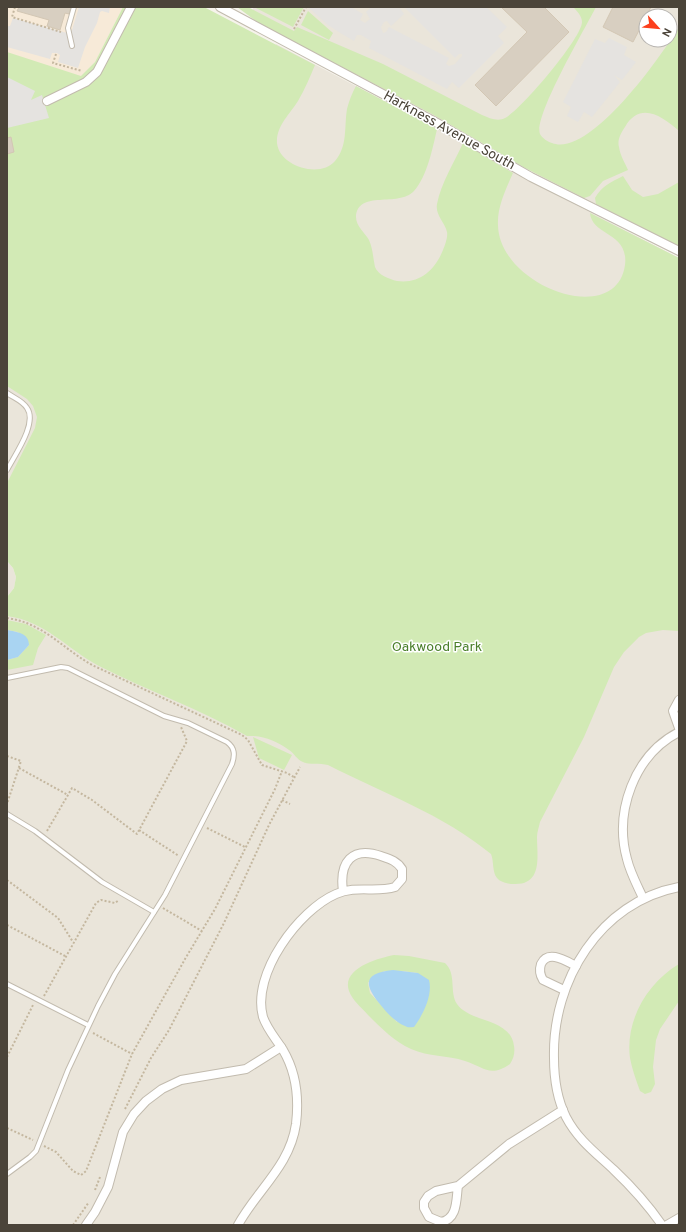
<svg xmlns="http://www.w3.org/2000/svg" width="686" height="1232" font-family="Overpass,sans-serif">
<rect width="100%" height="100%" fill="#f6f3ec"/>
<!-- residential -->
<g fill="#eae5da" fill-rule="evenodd">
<path d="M254,7H679V246L539,175L451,125L260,24L249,16ZM646,16H670V40H646Z"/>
<path d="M276,44L443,132L531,182L679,258V1225H7V599L511,855L199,198Z"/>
<path d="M7,361L59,387L7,489Z"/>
<path d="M7,561L13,568L16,577L14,588L7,597Z"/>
</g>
<!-- commercial -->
<path fill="#f7ead8" d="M7,7H123L95,62L81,77L7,54Z"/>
<!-- green -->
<g fill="#d2eab5" fill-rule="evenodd">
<path d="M123,7H204L315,65C310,77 305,89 298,101C290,114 276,126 277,143C279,166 320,179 335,161C348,146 344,127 347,109C349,101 352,93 356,86L437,129C433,147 427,177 414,191C398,208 358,189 356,217C356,226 365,233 369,240C373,249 373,258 375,267C378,275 389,279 397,281C420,284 435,270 443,250C445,245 448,237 447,232C445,222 435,215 437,204C441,183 454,163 463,143L513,173C506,189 497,207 498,225C499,286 616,329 625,265C629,232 592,236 590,213L679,258V631L663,630L646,633L639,637L624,652L614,667L584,737L540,822C539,827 537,832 537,837C537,856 543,885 514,884C508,884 500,882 497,878C492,872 494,861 491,854C444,815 383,793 328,765C320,763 309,765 303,762C297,760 294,753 289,750C277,741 261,735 247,736C200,709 148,691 99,666C66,648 45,621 7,616V597L14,588L16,577L13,568L7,561V483L35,428L37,417L33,406L27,399L7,386V52L81,76L95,62Z"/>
<path d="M237,7H248L294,31L297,27L383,64L482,115C489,118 498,122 505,118C520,111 582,38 582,22C582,16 577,11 573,7H596C586,27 533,117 540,134C542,138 548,142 552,143C590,158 662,55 679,27V131C662,116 640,101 625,127C621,133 617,140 619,147C620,155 625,163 628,170L603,181L590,196L584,198L525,168L432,114L260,24Z"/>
<path d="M254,7H304L293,27Z"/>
<path d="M308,11L333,33L329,40L301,25Z"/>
<path d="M623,176L632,190L643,197L658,194L679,182V246L596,204L595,198C602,186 611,182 623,176Z"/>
<path d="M7,620L26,624L46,635L38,648L33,665L7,670V660L18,657L29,645L18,632L7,630Z"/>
<path d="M253,737L292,755L284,770L259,758Z"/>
<path d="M394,955L409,956L445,963C457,974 449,992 457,1004C470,1023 511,1018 514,1046C515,1052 514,1058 510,1064C490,1078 484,1067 465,1061C447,1055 429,1057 411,1049C394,1041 382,1029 368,1015C362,1008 352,1000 349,991C341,968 379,958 394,955ZM385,971H402L418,973L397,1022L370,993L368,983L373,976Z"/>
<path d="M679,964V1001L660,1029L656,1040L653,1067L655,1084L651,1092L645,1094L640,1091C636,1080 632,1069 630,1058C625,1021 647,983 679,964Z"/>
</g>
<!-- parking -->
<g fill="#e5e3e0">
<path d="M79,7H110L109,13L102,11L100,12L97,23L85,47L78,68L58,62L60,55L57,53H52L50,59L7,47V26H10L13,18L67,33L72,30Z"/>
<path d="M308,7H351L363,14L360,20L365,23L370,19L366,12L371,7H399L404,14L391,26L387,21L384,22L381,27L383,33L386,32L389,27L449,58L446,64L449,66L455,64L462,56V54H459L455,58L404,7H486L507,27L498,36L504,43L459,88L452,82L447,89L369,48L371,41L361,35H357L354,41L342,34L328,25Z"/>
<path d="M609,38L627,47L624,55L636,62L622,80L614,75L620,82L592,117L584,112L578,122L567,116L571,107L563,102L595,39L605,43Z"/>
<path d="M7,77L35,91L31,100L42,95L49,118L7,128Z"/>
</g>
<!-- water -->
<g fill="#a9d4f2">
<path d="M7,630C17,632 29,633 29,645L18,657L7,660Z"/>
<path d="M393,970L418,973L429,980C433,995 423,1015 414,1027C410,1027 408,1028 405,1026C395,1022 386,1012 379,1003C362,982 366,973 393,970Z"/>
</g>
<!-- building -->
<g fill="#d8cfc1" stroke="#d3c7b4">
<path d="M19,7H71L69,14L65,13L60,30L47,26L49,20L17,11Z"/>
<path d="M501,7H544L569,32L496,106L475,85L527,32Z"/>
<path d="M613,7H651L633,42L603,27Z"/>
<path d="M11,137L14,152L7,154V138Z"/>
</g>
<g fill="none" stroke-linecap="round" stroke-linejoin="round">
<defs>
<g id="service">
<path d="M72,46L68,28L74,7"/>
<path d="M7,393C14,398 23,401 27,408C38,423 14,456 7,470"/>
<path d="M7,678L61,667L68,668L164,716L188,723L227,742C235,748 235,755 232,764L165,895L115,974L98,1006L68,1070L36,1151L30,1157L7,1174"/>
<path d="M7,814L35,831L102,882L154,912"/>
<path d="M7,984L88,1025"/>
</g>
<g id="minor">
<path d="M220,7L439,124L531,177L679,251"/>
<path d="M47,101L86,82L97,72L131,7"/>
<path d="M679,700L673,711L679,728"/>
<path d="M643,898C637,885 630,872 627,859C614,812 634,755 679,732"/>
<path d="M564,990L543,980C540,975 539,970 541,964C548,949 566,961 576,966"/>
<path d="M458,1186C456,1199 458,1219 441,1222L429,1217L424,1208V1202L428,1196L436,1191L458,1186L509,1144L563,1110"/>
<path d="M86,1225L95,1212L108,1187L123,1132L134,1114L146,1101L162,1089L181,1080L246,1069L281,1047"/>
<path d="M238,1225C257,1190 290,1166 296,1124C299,1099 296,1072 283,1050C276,1039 267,1029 263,1017C251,974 299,910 336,894C356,885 376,893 395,887L402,879V869C397,861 390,859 381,856C352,846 339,862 343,891"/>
<path d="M662,1225C648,1205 632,1187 614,1170C596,1153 578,1140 566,1117C557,1099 554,1078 554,1058C552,981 600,902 679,887"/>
<path d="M667,1225L679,1218"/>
</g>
</defs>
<!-- service casing -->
<use href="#service" stroke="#c2bbae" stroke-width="6"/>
<!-- minor casing -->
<use href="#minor" stroke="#c2bbae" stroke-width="10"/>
<!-- path -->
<g stroke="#c4b79f" stroke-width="2" stroke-dasharray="2 2" stroke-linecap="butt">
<path d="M15,7L12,17L61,32"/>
<path d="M294,29L306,7"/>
<path d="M56,54L53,63L82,71"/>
<path d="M7,618C43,623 62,648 92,665L242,735L248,740L262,765L287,773L294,777"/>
<path d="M7,756L21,761L7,804"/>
<path d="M19,768L68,795"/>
<path d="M282,800L290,804"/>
<path d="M207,828L245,847"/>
<path d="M139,830L179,856"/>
<path d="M47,831L72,788L92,800L137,834L187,741L181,727"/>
<path d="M7,880L58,918L73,942"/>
<path d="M163,908L202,931"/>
<path d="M7,925L65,956"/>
<path d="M44,996L96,903L101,900L115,903L119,900"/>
<path d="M93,1033L132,1054"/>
<path d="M7,1057L33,1005"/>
<path d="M125,1109L151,1058L169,1030L224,923L269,825L300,767"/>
<path d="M7,1128L33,1140"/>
<path d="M44,1146L56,1152L73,1171L81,1175L86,1171L132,1054L185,959L215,909L275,789L282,771"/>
<path d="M95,1190L100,1177"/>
<path d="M73,1225L89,1202"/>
</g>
<!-- service -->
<use href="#service" stroke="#fff" stroke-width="4"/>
<!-- minor -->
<use href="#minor" stroke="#fff" stroke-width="8"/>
</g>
<g text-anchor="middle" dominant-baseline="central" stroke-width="3" stroke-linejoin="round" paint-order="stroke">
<!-- street labels -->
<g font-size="14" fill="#4b4439" stroke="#fff">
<text transform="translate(449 131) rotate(29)">Harkness Avenue South</text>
</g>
<!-- park labels -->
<g font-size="14" fill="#4a7f2a" stroke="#fff">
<text x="437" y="647">Oakwood Park</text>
</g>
</g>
<!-- border -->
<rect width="686" height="1232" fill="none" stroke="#4b4439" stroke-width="16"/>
<!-- north arrow -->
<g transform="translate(658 28) rotate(117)"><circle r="19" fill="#ffffff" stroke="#b7b4b0"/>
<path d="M0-3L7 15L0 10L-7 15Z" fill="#fc3f1d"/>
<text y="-6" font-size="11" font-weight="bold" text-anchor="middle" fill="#4b4439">N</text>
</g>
</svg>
